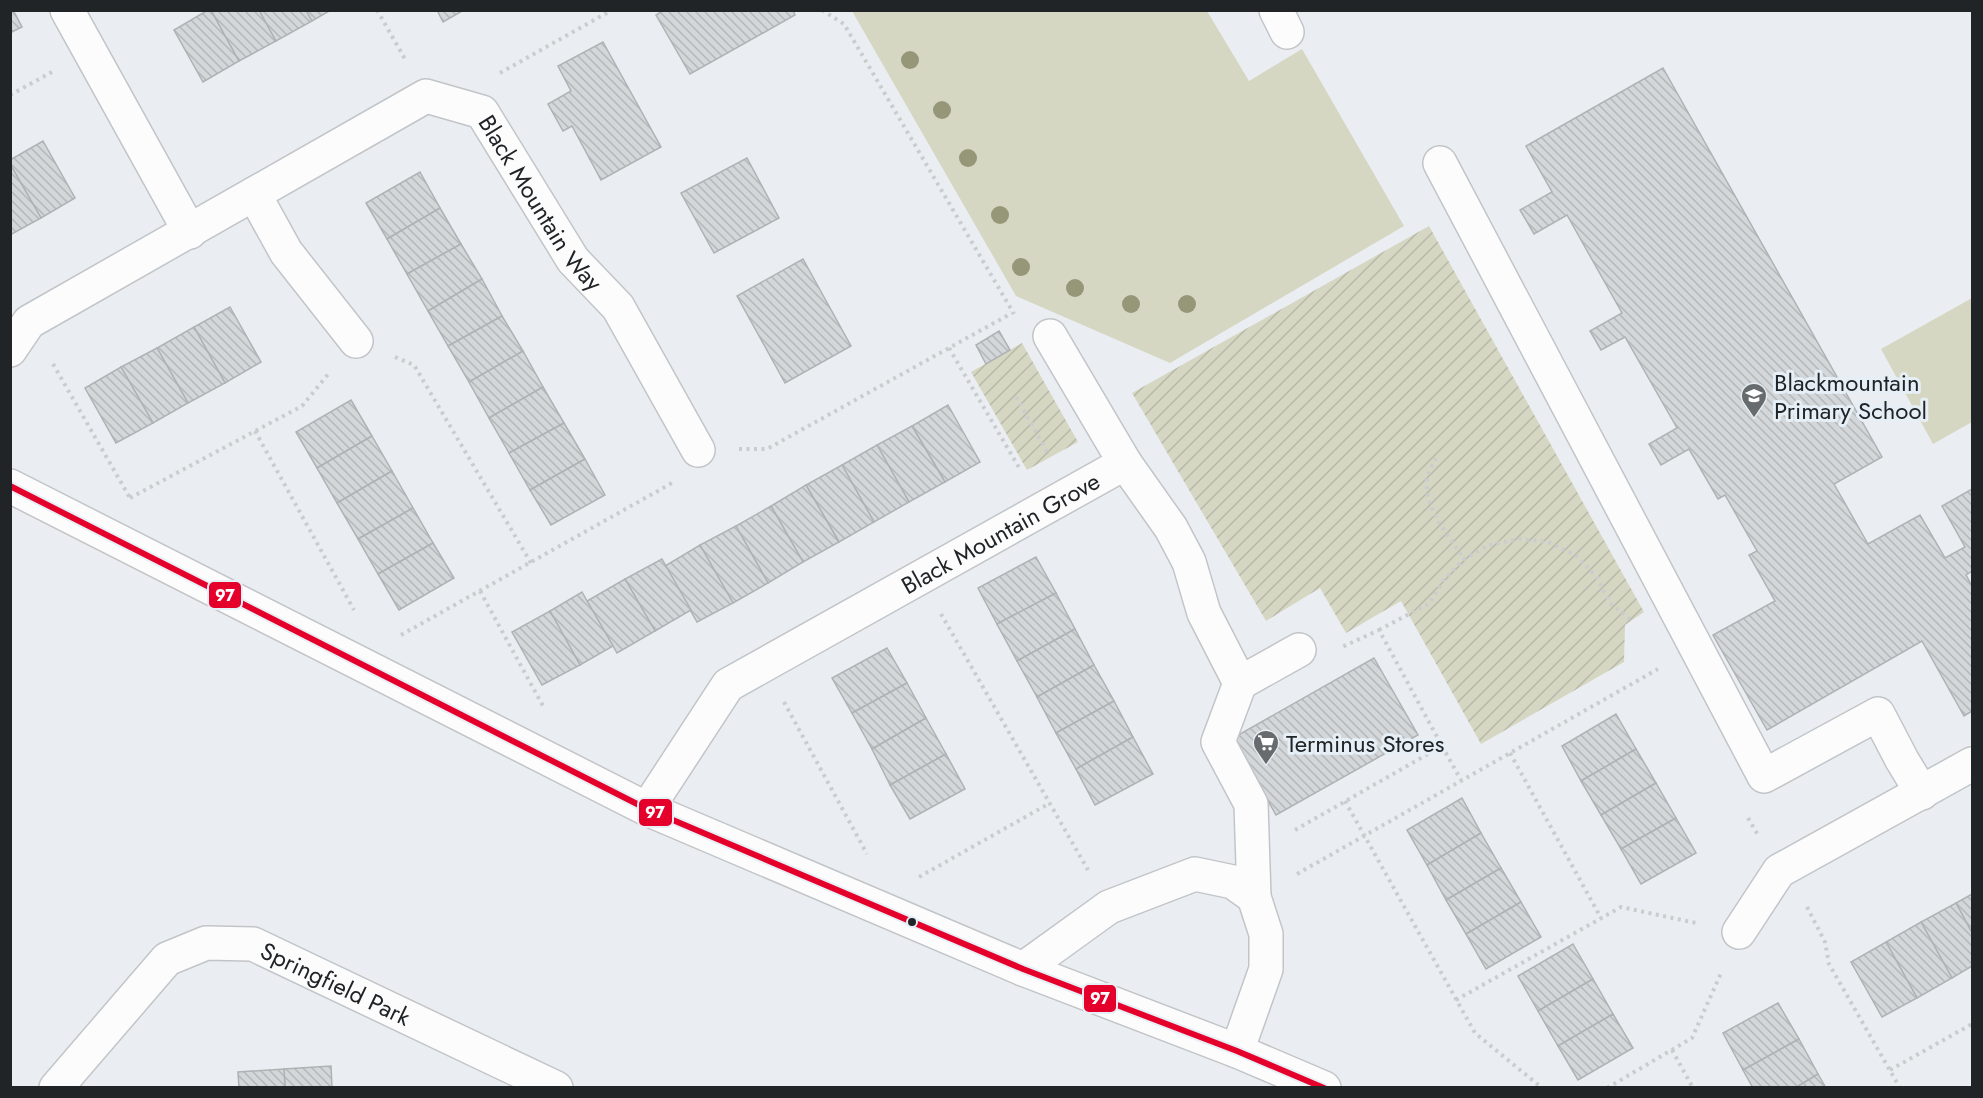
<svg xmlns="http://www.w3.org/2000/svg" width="1983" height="1098" font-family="Jost,sans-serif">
<defs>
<pattern id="garden-furrows" width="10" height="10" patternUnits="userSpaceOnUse" patternTransform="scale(1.5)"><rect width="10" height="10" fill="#d6d7c3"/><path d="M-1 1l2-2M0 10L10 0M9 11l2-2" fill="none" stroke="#b7b8a8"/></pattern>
<pattern id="building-back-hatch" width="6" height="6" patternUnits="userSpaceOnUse" patternTransform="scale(1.5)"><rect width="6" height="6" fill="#d3d7da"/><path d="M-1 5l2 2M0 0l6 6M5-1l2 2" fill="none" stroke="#b5b8bb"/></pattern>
</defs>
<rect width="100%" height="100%" fill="#eaeef2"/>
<!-- green -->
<g fill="#d6d7c3">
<path d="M852,11H1207L1249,81L1302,49L1404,226L1170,363L1016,296Z"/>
<path d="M1972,298V422L1933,444L1881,349Z"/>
</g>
<!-- garden -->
<g fill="url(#garden-furrows)">
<path d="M1429,226L1644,612L1625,625L1624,662L1481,744L1401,601L1346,633L1320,588L1266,621L1132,393Z"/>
<path d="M1022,343L1078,442L1027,470L971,372Z"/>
</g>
<!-- building -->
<g fill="url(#building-back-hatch)" stroke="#afb2b4" stroke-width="1.5">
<path d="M10,10H13L22,27L10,33Z"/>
<path d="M208,10H211L239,61L203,82L174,30Z"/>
<path d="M211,10H259L276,41L239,61Z"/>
<path d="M259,10H306L312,21L276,41Z"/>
<path d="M306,10H331L312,21Z"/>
<path d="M437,10H464L443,22Z"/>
<path d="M664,10H793L795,15L690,74L656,15Z"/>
<path d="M603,42L661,147L601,180L572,126L563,131L548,104L571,91L558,66Z"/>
<path d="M1663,68L1882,457L1834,484L1868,544L1920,515L1945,558L1965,547L1942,506L1972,489V571L1966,575L1972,586V711L1964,716L1922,641L1767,730L1713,635L1775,601L1749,555L1757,551L1725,495L1718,499L1689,449L1661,465L1649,444L1677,428L1625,337L1601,350L1590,331L1622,313L1567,215L1534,234L1520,210L1552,192L1526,146Z"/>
<path d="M43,141L75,198L41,218L10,164V160Z"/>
<path d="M747,158L779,218L714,253L681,193Z"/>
<path d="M10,164L41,218L10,235Z"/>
<path d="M420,172L440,208L387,239L366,203Z"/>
<path d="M440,208L461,244L407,274L387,239Z"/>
<path d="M461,244L482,279L428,311L407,274Z"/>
<path d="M803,259L851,346L785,383L737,296Z"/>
<path d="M482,279L502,316L448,346L428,311Z"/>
<path d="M230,307L261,362L225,383L194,327Z"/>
<path d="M502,316L523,351L469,382L448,346Z"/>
<path d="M194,327L225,383L188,403L157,348Z"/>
<path d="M999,331L1010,350L986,364L976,345Z"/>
<path d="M157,348L188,403L153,423L121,367Z"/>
<path d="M523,351L543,387L489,418L469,382Z"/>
<path d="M121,367L153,423L116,443L85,388Z"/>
<path d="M543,387L564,423L509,453L489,418Z"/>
<path d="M351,400L372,436L317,468L296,432Z"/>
<path d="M948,405L980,462L945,482L912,426Z"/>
<path d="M564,423L585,459L530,490L509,453Z"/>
<path d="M912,426L945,482L909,502L877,445Z"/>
<path d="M372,436L392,471L337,503L317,468Z"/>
<path d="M877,445L909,502L874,522L842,465Z"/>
<path d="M585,459L605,495L551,525L530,490Z"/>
<path d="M842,465L874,522L839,542L806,485Z"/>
<path d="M392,471L413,508L358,539L337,503Z"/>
<path d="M806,485L839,542L803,562L771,506Z"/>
<path d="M771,506L803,562L768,583L736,526Z"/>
<path d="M413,508L433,543L378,574L358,539Z"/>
<path d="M736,526L768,583L733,603L700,545Z"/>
<path d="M433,543L454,578L399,610L378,574Z"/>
<path d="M700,545L733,603L697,622L665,566Z"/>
<path d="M1036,557L1056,593L997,624L978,588Z"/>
<path d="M662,559L691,610L655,631L625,579Z"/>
<path d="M625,579L655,631L617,653L587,601Z"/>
<path d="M582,592L613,646L580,665L550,611Z"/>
<path d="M1056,593L1075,629L1017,661L997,624Z"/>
<path d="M550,611L580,665L542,685L512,632Z"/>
<path d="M1075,629L1094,665L1037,697L1017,661Z"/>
<path d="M887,648L907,683L852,713L832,678Z"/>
<path d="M1374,658L1418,735L1276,815L1233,738Z"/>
<path d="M1094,665L1114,701L1056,733L1037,697Z"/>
<path d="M907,683L926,718L872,749L852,713Z"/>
<path d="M1114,701L1133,737L1076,769L1056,733Z"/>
<path d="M1616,714L1636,749L1581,781L1562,746Z"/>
<path d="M926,718L946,754L890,785L872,749Z"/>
<path d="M1133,737L1153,774L1095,805L1076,769Z"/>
<path d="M1636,749L1656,783L1601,815L1581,781Z"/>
<path d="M946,754L965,789L910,819L890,785Z"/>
<path d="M1656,783L1676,818L1621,849L1601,815Z"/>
<path d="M1462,798L1481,833L1427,865L1407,830Z"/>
<path d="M1676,818L1696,853L1641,884L1621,849Z"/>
<path d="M1481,833L1501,868L1446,900L1427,865Z"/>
<path d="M1501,868L1521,902L1466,934L1446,900Z"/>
<path d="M1972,894V933L1956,903Z"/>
<path d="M1521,902L1541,937L1486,969L1466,934Z"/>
<path d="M1956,903L1972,933V966L1952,978L1921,922Z"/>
<path d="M1921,922L1952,978L1917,998L1886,942Z"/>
<path d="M1886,942L1917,998L1882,1017L1851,962Z"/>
<path d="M1573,944L1593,979L1538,1011L1518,976Z"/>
<path d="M1593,979L1613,1014L1558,1046L1538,1011Z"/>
<path d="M1778,1003L1799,1039L1743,1070L1723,1033Z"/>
<path d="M1613,1014L1633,1048L1578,1080L1558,1046Z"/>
<path d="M1799,1039L1818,1074L1795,1088H1753L1743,1070Z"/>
<path d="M331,1066L332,1088H285L284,1069Z"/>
<path d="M284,1069L285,1088H239L238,1072Z"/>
<path d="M1818,1074L1826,1088H1795Z"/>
</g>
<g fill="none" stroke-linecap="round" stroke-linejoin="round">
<defs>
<g id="minor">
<path d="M67,10L190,232"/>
<path d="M1276,10L1287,32"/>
<path d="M1440,163L1764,776L1878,714L1902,760L1922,793"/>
<path d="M254,194L286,252L356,341"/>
<path d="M1050,336L1125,463"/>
<path id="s1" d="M10,350L29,322L426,96L482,112L573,260L618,307L698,450"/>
<path d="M10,486L647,809L1023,969L1237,1051L1324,1088"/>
<path d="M1240,683L1218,742L1251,804L1254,897"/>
<path id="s2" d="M647,809L728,685L1125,463L1171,528L1189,562L1204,613L1240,683L1299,650"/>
<path d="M1739,932L1779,871L1972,764"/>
<path d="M1023,969L1109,907L1195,874L1233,882L1254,897L1266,934V969L1237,1051"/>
<path id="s3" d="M56,1088L167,959L206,943L253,944L556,1088"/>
</g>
</defs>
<!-- minor casing -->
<use href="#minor" stroke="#c2c5c8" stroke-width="36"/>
<!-- path -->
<g stroke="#cacdce" stroke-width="4" stroke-dasharray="3 4.5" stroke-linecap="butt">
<path d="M377,10L405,59"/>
<path d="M822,10L844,24L1014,314"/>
<path d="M500,73L612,10"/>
<path d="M10,95L52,72"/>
<path d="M949,348L1021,471"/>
<path d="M395,357L414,365L531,563"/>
<path d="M53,364L130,498"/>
<path d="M1016,397L1049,455"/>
<path d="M255,431L354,610"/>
<path d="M739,449H767L1012,313"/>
<path d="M1436,458C1433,464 1428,472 1427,479C1423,508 1449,536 1464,559"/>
<path d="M130,498L302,406L330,372"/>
<path d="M480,591L543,706"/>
<path d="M941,614L1088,870"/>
<path d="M1379,630L1430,603L1443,581L1464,559L1489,545L1519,539L1548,542L1575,555L1596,576L1610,603L1630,619"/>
<path d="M401,635L672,483"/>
<path d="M784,702L867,854"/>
<path d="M1442,746L1461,780"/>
<path d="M1510,753L1601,918"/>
<path d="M1345,801L1475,1033L1542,1088"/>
<path d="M1748,818L1758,835"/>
<path d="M1295,830L1442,746L1379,630L1342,647"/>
<path d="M1297,874L1658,669"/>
<path d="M919,877L1050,803"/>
<path d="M1807,907L1825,942L1829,964L1900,1088"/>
<path d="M1456,1000L1621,907L1696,923"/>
<path d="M1672,1050L1693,1088"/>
<path d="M1890,1070L1972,1024"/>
<path d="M1607,1088L1692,1038L1722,971"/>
</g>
<!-- minor -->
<use href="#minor" stroke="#fcfcfd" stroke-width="33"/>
<defs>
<path id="bus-1" d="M10,486L647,809L1023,969L1237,1051L1324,1088"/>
</defs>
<!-- bus-1 casing -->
<use href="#bus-1" stroke="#e6eff6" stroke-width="10"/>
<!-- bus-1 -->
<use href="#bus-1" stroke="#e4002b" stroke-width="6"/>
</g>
<!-- trees -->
<g fill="#969778">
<circle cx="910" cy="60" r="9"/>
<circle cx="942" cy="110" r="9"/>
<circle cx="968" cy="158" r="9"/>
<circle cx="1000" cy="215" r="9"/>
<circle cx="1021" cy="267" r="9"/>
<circle cx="1075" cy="288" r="9"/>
<circle cx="1131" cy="304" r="9"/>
<circle cx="1187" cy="304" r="9"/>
</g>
<!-- icons -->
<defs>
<symbol id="school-pin" viewBox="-11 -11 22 30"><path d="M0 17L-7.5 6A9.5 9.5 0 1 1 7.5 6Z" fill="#676b6e" stroke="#e6eff6"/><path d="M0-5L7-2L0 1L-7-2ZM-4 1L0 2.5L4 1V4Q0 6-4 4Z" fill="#fff"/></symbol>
<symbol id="supermarket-pin" viewBox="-11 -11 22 30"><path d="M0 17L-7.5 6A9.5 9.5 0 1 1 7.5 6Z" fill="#676b6e" stroke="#e6eff6"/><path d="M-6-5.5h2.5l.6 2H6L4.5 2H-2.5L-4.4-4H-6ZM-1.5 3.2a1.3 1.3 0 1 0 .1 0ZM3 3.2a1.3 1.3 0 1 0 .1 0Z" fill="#fff"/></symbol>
</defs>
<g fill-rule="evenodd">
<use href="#school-pin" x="1739" y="381" width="30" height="40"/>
<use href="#supermarket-pin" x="1251" y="728" width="30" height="40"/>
</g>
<!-- markers -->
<circle fill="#212427" stroke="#e6eff6" stroke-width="2" cx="912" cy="922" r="5"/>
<g text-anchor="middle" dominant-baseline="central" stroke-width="6" stroke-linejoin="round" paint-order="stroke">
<!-- street labels -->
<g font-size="24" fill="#212427" stroke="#e6eff6">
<text stroke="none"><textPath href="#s1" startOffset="657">Black Mountain Way</textPath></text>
<text stroke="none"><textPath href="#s2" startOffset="460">Black Mountain Grove</textPath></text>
<text stroke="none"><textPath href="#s3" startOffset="351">Springfield Park</textPath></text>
</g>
<!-- poi labels -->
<g font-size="24" fill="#212427" stroke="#e6eff6" text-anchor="start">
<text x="1774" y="382">Blackmountain<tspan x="1774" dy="28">Primary School</tspan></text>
<text x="1286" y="743">Terminus Stores</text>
</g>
</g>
<g stroke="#e6eff6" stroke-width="2">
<rect x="208" y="581" width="34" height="28" rx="6" fill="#e4002b"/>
<rect x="638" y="798" width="35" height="29" rx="6" fill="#e4002b"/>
<rect x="1083" y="984" width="34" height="29" rx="6" fill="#e4002b"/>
</g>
<g font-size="16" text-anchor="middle" font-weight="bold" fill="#fff">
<text x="225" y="601">97</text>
<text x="655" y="818">97</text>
<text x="1100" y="1004">97</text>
</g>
<!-- border -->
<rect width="1983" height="1098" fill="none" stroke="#212427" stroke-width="24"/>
</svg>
